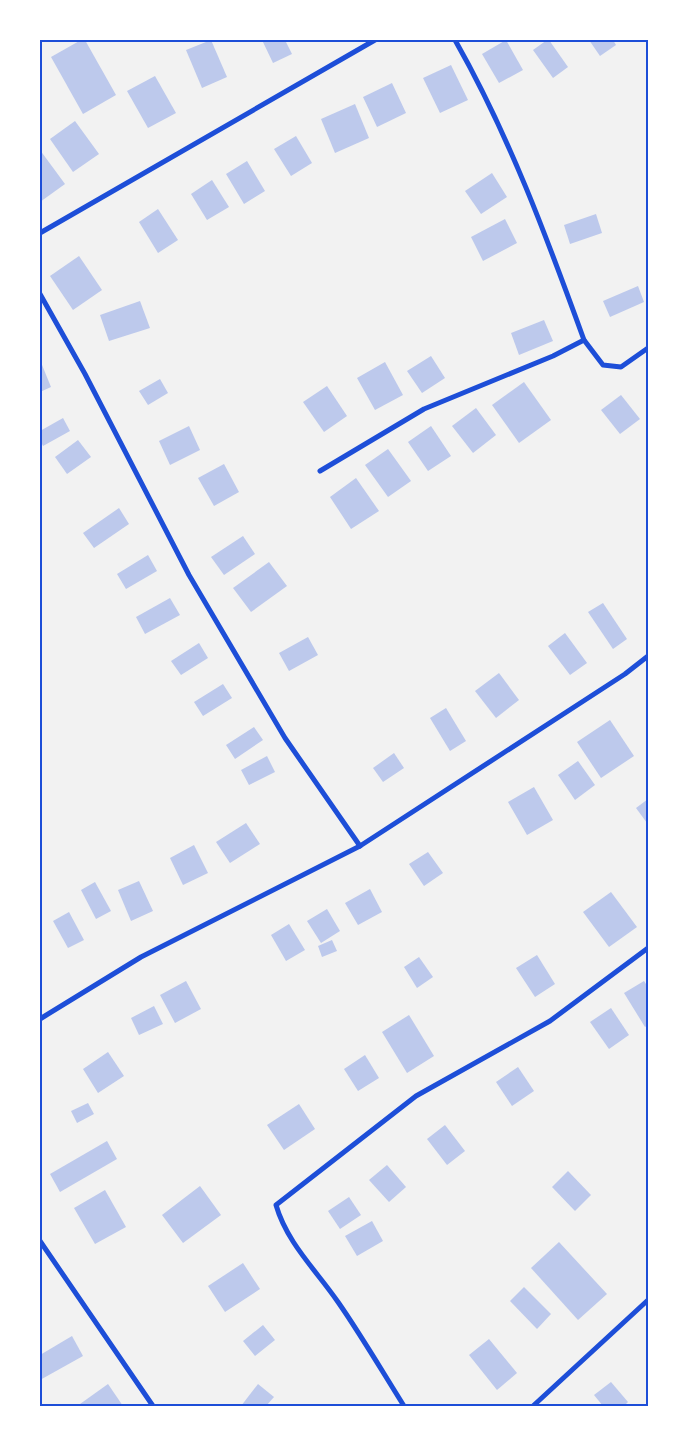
<svg xmlns="http://www.w3.org/2000/svg" width="688" height="1446" font-family="'Playfair Display',serif">
<rect width="100%" height="100%" fill="#f2f2f2"/>
<!-- building -->
<g fill="#bdc9ec">
<path d="M81,40H85L116,95L83,114L51,57Z"/>
<path d="M211,40L227,77L202,88L186,50Z"/>
<path d="M262,40H285L292,54L273,63Z"/>
<path d="M506,40L523,70L499,83L482,54Z"/>
<path d="M547,40H549L568,67L553,78L533,50Z"/>
<path d="M589,40H613L616,45L600,56Z"/>
<path d="M451,65L468,100L440,113L423,78Z"/>
<path d="M155,76L176,113L148,128L127,91Z"/>
<path d="M392,83L406,113L377,127L363,97Z"/>
<path d="M355,104L369,138L335,153L321,119Z"/>
<path d="M75,121L99,154L73,172L50,139Z"/>
<path d="M296,136L312,163L291,176L274,149Z"/>
<path d="M40,150L65,184L40,202Z"/>
<path d="M247,161L265,191L244,204L226,174Z"/>
<path d="M492,173L507,197L481,214L465,191Z"/>
<path d="M212,180L229,207L207,220L191,194Z"/>
<path d="M158,209L178,240L158,253L139,222Z"/>
<path d="M596,214L602,233L570,244L564,225Z"/>
<path d="M505,219L517,243L483,261L471,237Z"/>
<path d="M79,256L102,290L73,310L50,276Z"/>
<path d="M638,286L644,302L610,317L603,301Z"/>
<path d="M140,301L150,328L109,341L100,315Z"/>
<path d="M544,320L553,341L519,355L511,333Z"/>
<path d="M431,356L445,378L422,393L407,371Z"/>
<path d="M40,360L51,387L40,392Z"/>
<path d="M385,362L403,395L375,410L357,378Z"/>
<path d="M160,379L168,393L148,405L139,391Z"/>
<path d="M524,382L551,420L519,443L492,405Z"/>
<path d="M327,386L347,416L324,432L303,402Z"/>
<path d="M621,395L640,419L620,434L601,410Z"/>
<path d="M476,408L496,435L473,453L452,426Z"/>
<path d="M63,418L70,431L43,446L40,440V431Z"/>
<path d="M189,426L200,450L170,465L159,441Z"/>
<path d="M431,426L451,456L428,471L408,442Z"/>
<path d="M78,440L91,457L67,474L55,457Z"/>
<path d="M388,449L411,481L388,497L365,465Z"/>
<path d="M224,464L239,492L214,506L198,478Z"/>
<path d="M356,478L379,511L351,529L330,497Z"/>
<path d="M119,508L129,524L94,548L83,533Z"/>
<path d="M243,536L255,554L224,575L211,557Z"/>
<path d="M148,555L157,571L126,589L117,574Z"/>
<path d="M269,562L287,586L251,612L233,588Z"/>
<path d="M170,598L180,615L145,634L136,617Z"/>
<path d="M603,603L627,639L613,649L588,612Z"/>
<path d="M565,633L587,663L570,675L548,646Z"/>
<path d="M308,637L318,655L289,671L279,653Z"/>
<path d="M199,643L208,658L181,675L171,661Z"/>
<path d="M499,673L519,700L496,718L475,691Z"/>
<path d="M223,684L232,698L203,716L194,702Z"/>
<path d="M446,708L466,741L450,751L430,718Z"/>
<path d="M610,720L634,756L601,778L577,742Z"/>
<path d="M254,727L263,740L235,759L226,745Z"/>
<path d="M394,753L404,768L383,782L373,768Z"/>
<path d="M267,756L275,772L249,785L241,770Z"/>
<path d="M578,761L595,785L575,800L558,775Z"/>
<path d="M534,787L553,820L527,835L508,802Z"/>
<path d="M648,799V822L647,823L636,808Z"/>
<path d="M246,823L260,844L230,863L216,842Z"/>
<path d="M194,845L208,873L183,885L170,858Z"/>
<path d="M428,852L443,873L424,886L409,864Z"/>
<path d="M139,881L153,911L131,921L118,890Z"/>
<path d="M95,882L111,911L96,919L81,890Z"/>
<path d="M370,889L382,912L358,925L345,903Z"/>
<path d="M611,892L637,927L609,947L583,912Z"/>
<path d="M327,909L340,931L321,943L307,921Z"/>
<path d="M69,912L84,940L68,948L53,921Z"/>
<path d="M289,924L305,950L286,961L271,935Z"/>
<path d="M332,940L337,951L322,957L318,946Z"/>
<path d="M537,955L555,984L535,997L516,968Z"/>
<path d="M419,957L433,977L417,988L404,967Z"/>
<path d="M186,981L201,1009L175,1023L160,995Z"/>
<path d="M644,981L648,987V1025L645,1027L624,993Z"/>
<path d="M154,1006L163,1024L139,1035L131,1018Z"/>
<path d="M611,1008L629,1035L609,1049L590,1022Z"/>
<path d="M409,1015L434,1056L407,1073L382,1032Z"/>
<path d="M108,1052L124,1076L98,1093L83,1069Z"/>
<path d="M365,1055L379,1078L358,1091L344,1069Z"/>
<path d="M518,1067L534,1091L512,1106L496,1082Z"/>
<path d="M88,1103L94,1114L77,1123L71,1111Z"/>
<path d="M299,1104L315,1129L284,1150L267,1125Z"/>
<path d="M445,1125L465,1151L447,1165L427,1139Z"/>
<path d="M107,1141L117,1159L60,1192L50,1174Z"/>
<path d="M387,1165L406,1187L389,1202L369,1180Z"/>
<path d="M568,1171L591,1195L575,1211L552,1187Z"/>
<path d="M200,1186L221,1215L183,1243L162,1215Z"/>
<path d="M105,1190L126,1227L95,1244L74,1208Z"/>
<path d="M349,1197L361,1215L340,1229L328,1211Z"/>
<path d="M372,1221L383,1241L357,1256L345,1236Z"/>
<path d="M559,1242L607,1294L578,1320L531,1268Z"/>
<path d="M243,1263L260,1289L225,1312L208,1286Z"/>
<path d="M524,1287L551,1314L537,1329L510,1301Z"/>
<path d="M263,1325L275,1340L255,1356L243,1341Z"/>
<path d="M72,1336L83,1356L40,1380V1355Z"/>
<path d="M489,1339L517,1373L497,1390L469,1355Z"/>
<path d="M611,1382L628,1402L624,1406H603L594,1395Z"/>
<path d="M108,1384L123,1406H81L80,1404Z"/>
<path d="M258,1384L274,1397L266,1406H241Z"/>
</g>
<g fill="none" stroke-linecap="round" stroke-linejoin="round">
<!-- minor -->
<g stroke="#1d4ed8" stroke-width="5">
<path d="M455,40C509,135 547,238 584,340"/>
<path d="M40,233L375,40"/>
<path d="M40,294L85,374L189,575L285,738L360,846"/>
<path d="M320,471L424,409L553,356L584,340L603,365L621,367L648,348"/>
<path d="M40,1019L141,957L360,846L625,674L648,656"/>
<path d="M40,1241L153,1406"/>
<path d="M404,1406C382,1371 361,1335 338,1302C316,1270 287,1243 276,1205L416,1096L550,1021L648,948"/>
<path d="M533,1406L648,1300"/>
</g>
</g>
<!-- border -->
<rect width="688" height="1446" fill="none" stroke="#ffffff" stroke-width="82"/>
<rect x="41" y="41" width="606" height="1364" fill="none" stroke="#1d4ed8" stroke-width="2"/>
</svg>
